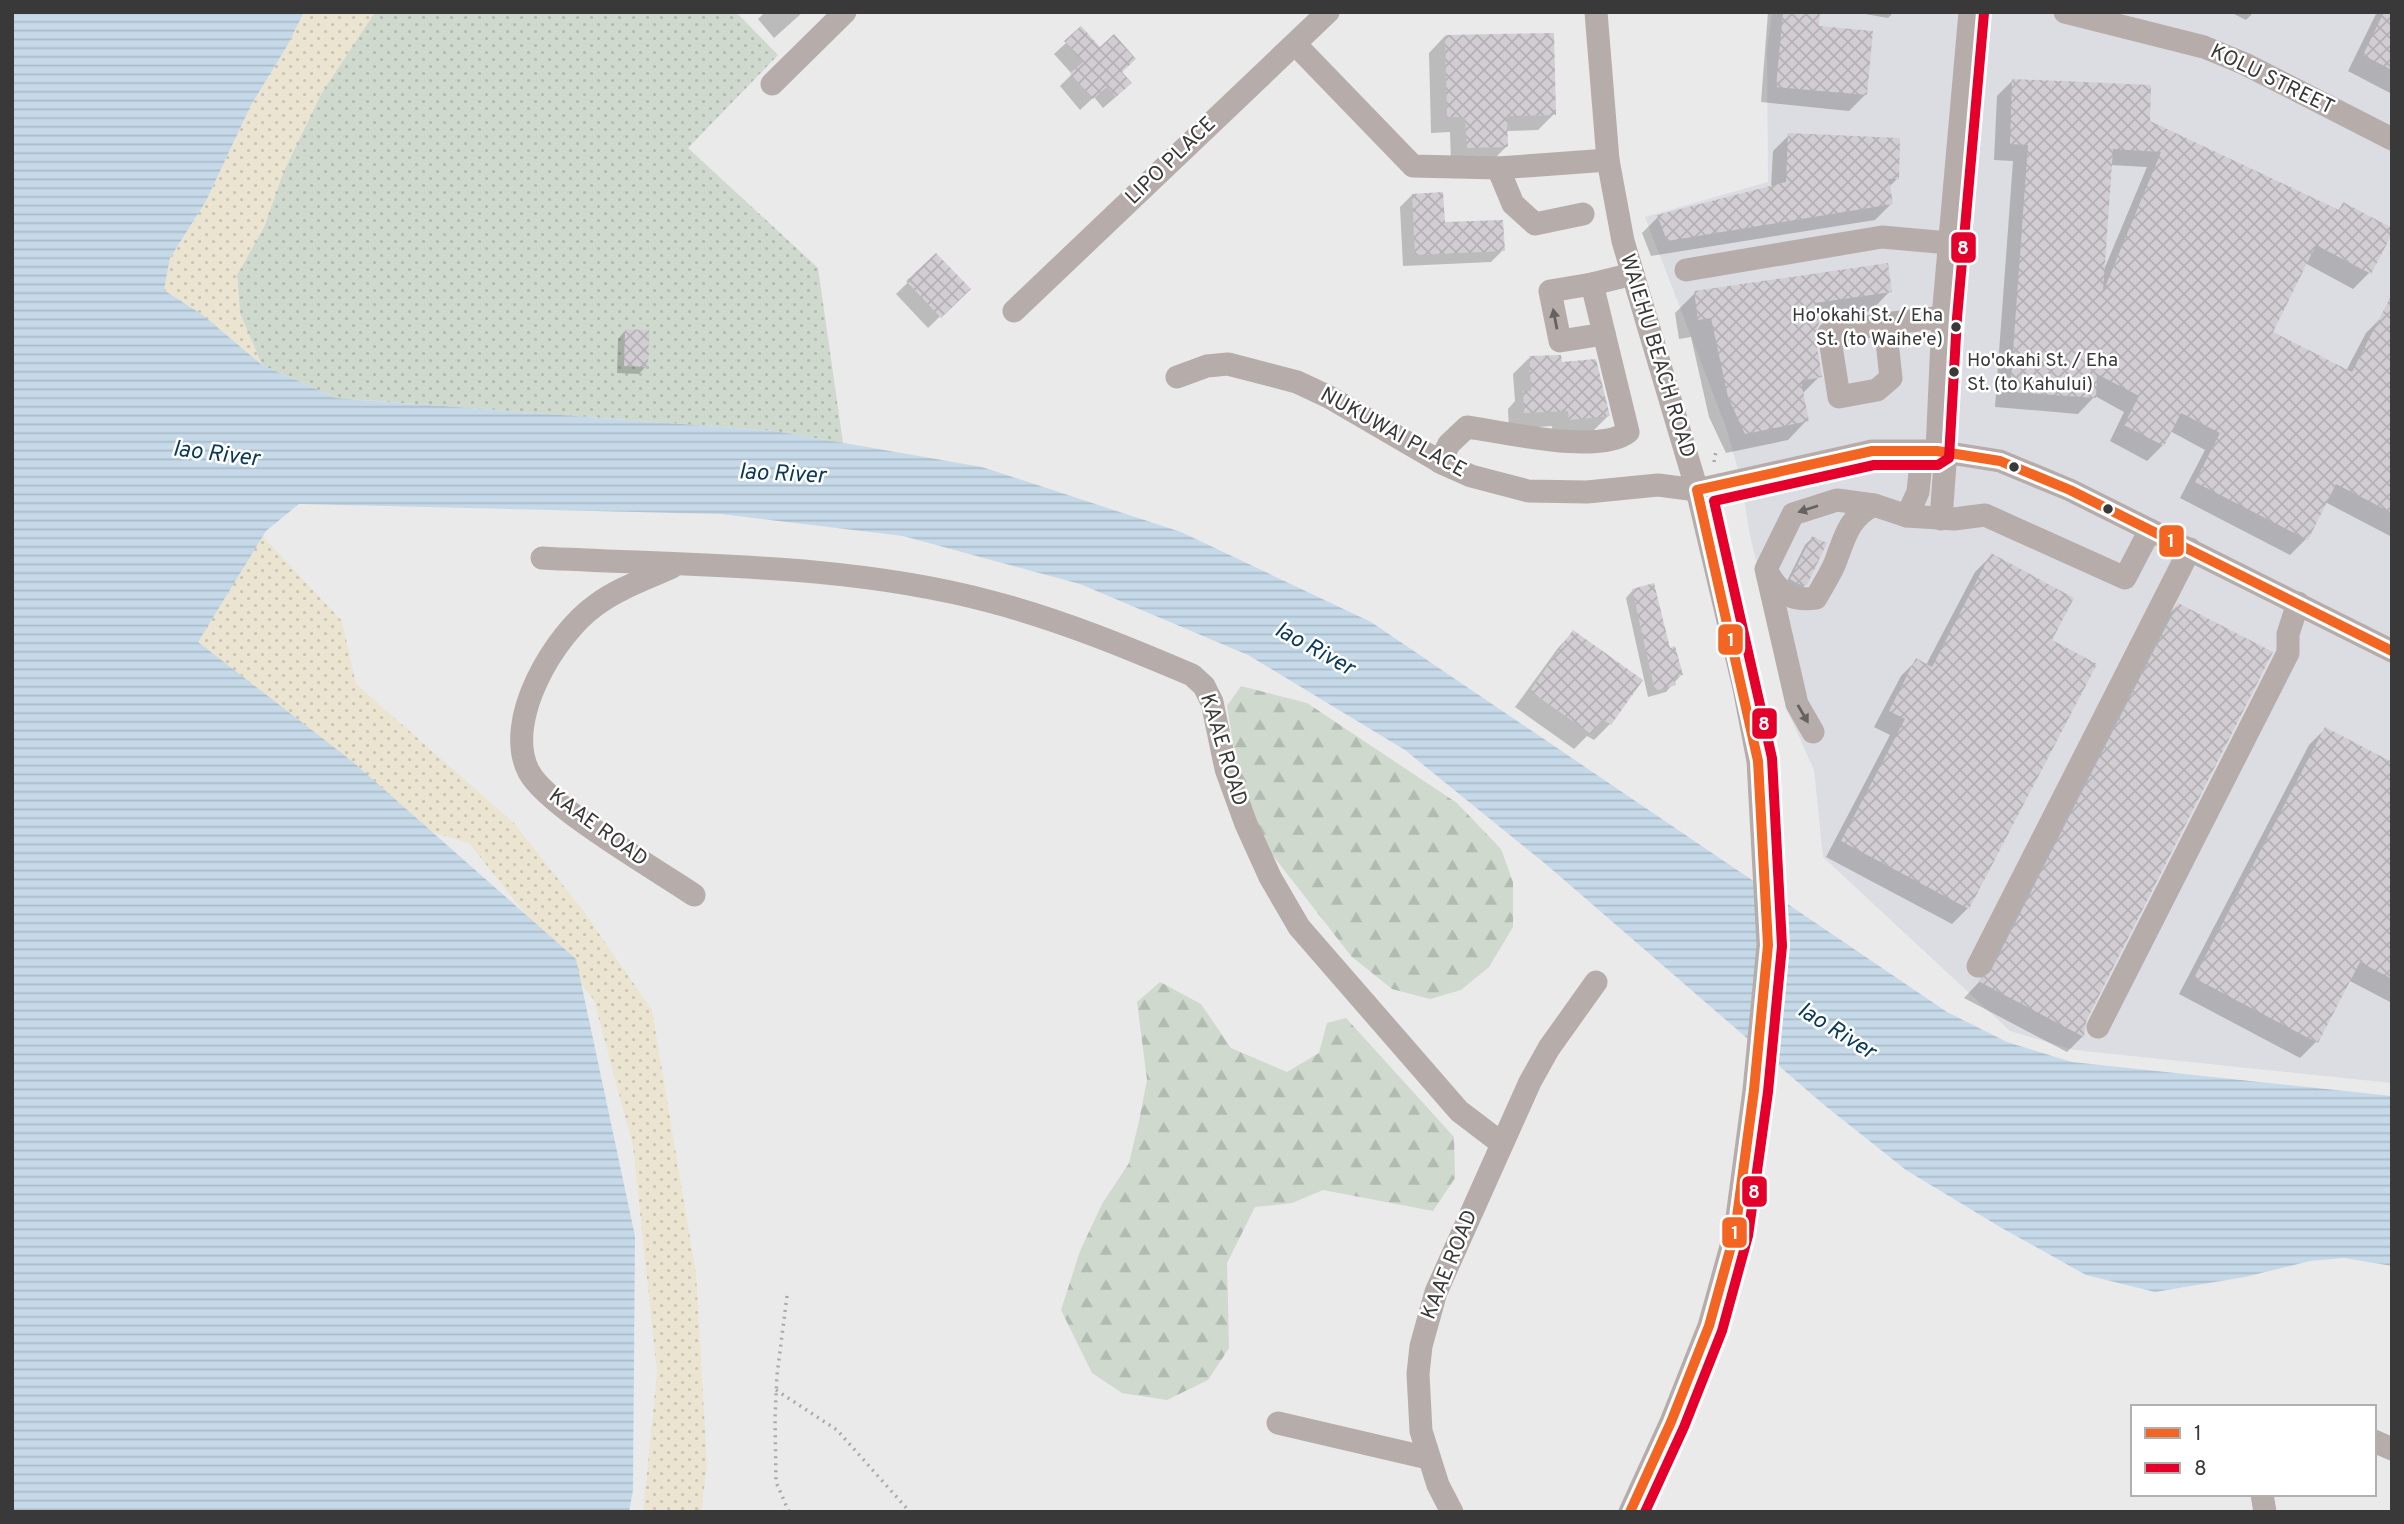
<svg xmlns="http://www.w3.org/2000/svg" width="2404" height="1524" font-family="Overpass,sans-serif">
<defs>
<pattern id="grass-dots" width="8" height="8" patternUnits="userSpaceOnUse" patternTransform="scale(1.75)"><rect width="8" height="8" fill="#cfd9cd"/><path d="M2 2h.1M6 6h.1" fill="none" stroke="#b2bbb1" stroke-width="1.8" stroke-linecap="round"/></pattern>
<pattern id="forest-firs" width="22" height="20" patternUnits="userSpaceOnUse" patternTransform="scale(1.75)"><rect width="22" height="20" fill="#cfd9cd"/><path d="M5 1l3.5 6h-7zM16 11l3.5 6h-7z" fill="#b2bbb1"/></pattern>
<pattern id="sand-dots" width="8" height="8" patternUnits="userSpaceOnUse" patternTransform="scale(1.75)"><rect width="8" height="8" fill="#eae4d1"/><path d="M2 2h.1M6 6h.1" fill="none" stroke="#c9c4b4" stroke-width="1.8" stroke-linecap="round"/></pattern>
<pattern id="water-rules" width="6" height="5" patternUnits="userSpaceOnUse" patternTransform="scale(1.75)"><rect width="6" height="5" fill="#c6d9e8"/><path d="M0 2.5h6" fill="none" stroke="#abbbc8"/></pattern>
<pattern id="building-cross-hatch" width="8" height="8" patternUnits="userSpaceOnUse" patternTransform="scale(1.75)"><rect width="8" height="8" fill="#d1cdd2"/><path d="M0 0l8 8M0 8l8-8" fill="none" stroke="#b4b1b5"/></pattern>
</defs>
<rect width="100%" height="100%" fill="#eaeaeb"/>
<!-- built -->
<path fill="#dcdde3" d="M1772,12H2392V1083L2074,1050L2010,1031L1823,857L1814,770L1786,708L1776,640L1750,536L1741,480L1726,427L1645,217L1768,182L1767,49Z"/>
<!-- grass -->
<path fill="url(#grass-dots)" d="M375,12H736L778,55L688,148L818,268L843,443L775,431L336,398L262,365L240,314L237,275L264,227L283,173L321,94Z"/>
<!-- forest -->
<g fill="url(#forest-firs)">
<path d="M1241,686L1307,703L1457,803L1501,849L1513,882V927L1489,967L1461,990L1430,999L1392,989L1351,956L1271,853L1242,798L1227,706Z"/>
<path d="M1160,982L1201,1004L1231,1048L1287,1072L1319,1053L1327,1023L1346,1018L1454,1137L1455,1178L1433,1211L1323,1190L1292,1203L1255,1207L1227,1263L1229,1348L1208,1380L1167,1400L1122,1393L1092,1373L1061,1310L1080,1251L1102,1204L1129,1163L1139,1121L1147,1080L1137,1002Z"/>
</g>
<!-- sand -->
<g fill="url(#sand-dots)">
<path d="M304,12H375L321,94L283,173L264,227L237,275L240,314L262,365L204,316L164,290L170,258L206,201L251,105L287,46Z"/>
<path d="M124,433L224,469L267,541L342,621L356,684L514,823L584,912L652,1010L696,1274L707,1465L701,1512H643L657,1372L633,1146L594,1000L469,843L352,808L182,810Z"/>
</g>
<!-- water -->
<path fill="url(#water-rules)" d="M12,12H304L287,46L251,105L206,201L170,258L164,290L204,316L262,365L336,398L775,431L982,467L1181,532L1371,622L1947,1012L2007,1042L2072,1062L2392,1096V1266L2344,1258L2310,1261L2245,1277L2155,1292L2086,1275L2000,1227L1906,1170L1823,1104L1548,866L1405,750L1248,655L1080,584L903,536L721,514L299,504L266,531L198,642L353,762L576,959L635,1236L633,1490L629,1512H12Z"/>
<!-- shadow -->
<g fill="#0003" fill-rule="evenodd">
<path d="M765,12H803L774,38L758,19Z"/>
<path d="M1768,12H1818L1817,27L1865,95L1849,111L1761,102Z"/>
<path d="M1854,12H1894L1888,18Z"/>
<path d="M2230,12H2254L2246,20Z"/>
<path d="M2377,12H2392V94L2348,71Z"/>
<path d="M1445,36L1554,114L1538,130L1506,131L1507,146L1491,162L1451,163L1450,132L1431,133L1429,53Z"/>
<path d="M1066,43L1120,72L1118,95L1103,108L1094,97L1080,110L1060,86L1072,74L1054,54Z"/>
<path d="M2013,80L2148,122L2337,211L2344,204L2392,230L2369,273L2353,289L2305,263L2271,332L2346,371L2366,333L2382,317L2392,321V537L2325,502L2306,539L2290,555L2180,498L2205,450L2170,431L2163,445L2147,461L2110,441L2124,412L2095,396L2078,414L1995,407L2013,161L1994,160L1997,96ZM2110,165L2147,167L2103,272Z"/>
<path d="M1789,135L1897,179L1889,187L1891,204L1875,220L1651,256L1642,233L1658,217L1771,188L1773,151Z"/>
<path d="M1412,195L1443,224L1503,250L1491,262L1403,266L1400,207Z"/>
<path d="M936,255L968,289L928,328L896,294Z"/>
<path d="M1890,291L1871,311L1816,319L1813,335L1820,376L1802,394L1807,420L1788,440L1726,453L1709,417L1691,337L1679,339L1675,313L1695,293Z"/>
<path d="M625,331L646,366L639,374L617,373L618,339Z"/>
<path d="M1529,358L1560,364L1608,416L1592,432L1553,435L1552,426L1509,429L1508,409L1515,401L1513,374Z"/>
<path d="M1812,538L1806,584L1798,592L1784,587L1805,545Z"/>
<path d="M1991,556L2050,641L1968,908L1952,924L1826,857L1890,735L1874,727L1901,676L1917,660L1926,665L1975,572Z"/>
<path d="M1633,590L1681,675L1666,692L1648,697L1626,598Z"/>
<path d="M2178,605L2083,1036L2067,1052L1964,998L1979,982L2162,621Z"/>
<path d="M1573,632L1640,680L1610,724L1594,740L1587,736L1574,749L1515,707L1558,648Z"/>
<path d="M2325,729L2392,763V1003L2348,980L2316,1042L2300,1058L2179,994L2309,745Z"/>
</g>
<!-- building -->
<g fill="url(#building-cross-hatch)" fill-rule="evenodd">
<path d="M1783,12H1820L1819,26L1873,31L1867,95L1776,87Z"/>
<path d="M2384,12H2392V70L2363,55Z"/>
<path d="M1081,26L1100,47L1114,34L1136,59L1122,72L1132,83L1116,97L1107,87L1093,99L1070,73L1083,62L1064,41Z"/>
<path d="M1554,33L1556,115L1507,116L1508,147L1467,148L1465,117H1447L1445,35Z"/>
<path d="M2012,79L2151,85L2150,121L2339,210L2343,202L2392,228V234L2371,274L2316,245L2273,332L2352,372L2392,294V513L2336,484L2308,540L2195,482L2220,433L2181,413L2164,446L2124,425L2139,396L2097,374L2096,398L2010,392L2028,145L2010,144ZM2113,149L2161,152L2103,292Z"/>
<path d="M1788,133L1900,138L1899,179H1889L1893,204L1667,241L1657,215L1786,182Z"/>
<path d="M1443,192L1445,222L1503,220L1505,251L1415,255L1412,194Z"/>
<path d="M936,253L971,289L941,318L906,281Z"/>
<path d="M1888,263L1892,292L1815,303L1819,323L1815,335L1822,377L1801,381L1809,421L1745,434L1728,397L1711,318L1698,320L1694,291Z"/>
<path d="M625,329L649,330L648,367L624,366Z"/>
<path d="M1561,355L1562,362L1596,359L1610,416L1569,420L1568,411L1524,413L1523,391H1531L1529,356Z"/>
<path d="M1812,536L1827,543L1807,585L1798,584L1790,579Z"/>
<path d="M1991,553L2074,598L2052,640L2097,664L1969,909L1841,841L1905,719L1889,711L1916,658L1932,667Z"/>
<path d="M1654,583L1670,648L1675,646L1683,675L1674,678L1676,685L1655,691L1632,589Z"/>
<path d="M2178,603L2273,652L2086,1021L2084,1037L1978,981L1990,972Z"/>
<path d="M1573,630L1643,680L1611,725L1602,719L1591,734L1530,691Z"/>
<path d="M2325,727L2392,762V979L2360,962L2318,1043L2194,978Z"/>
</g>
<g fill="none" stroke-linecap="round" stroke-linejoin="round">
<!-- path -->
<g stroke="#aea8a6" stroke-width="3.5" stroke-dasharray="2 5" stroke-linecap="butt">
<path d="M1714,462L1716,451"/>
<path d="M787,1296L777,1375L775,1418L776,1482L789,1512"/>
<path d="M776,1390L837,1430L910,1512"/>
</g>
<!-- minor -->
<g stroke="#b6adaa" stroke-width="23">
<path d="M1596,12L1608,160L1623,241L1697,490L1744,688L1758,761L1768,945L1754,1090L1735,1232L1709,1326L1671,1422L1630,1512"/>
<path d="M2065,12L2204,47L2245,64L2392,139"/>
<path d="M1295,44L1413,166L1498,168L1608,160"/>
<path d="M772,84L845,12"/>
<path d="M1498,168L1513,204L1535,224L1583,214"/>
<path d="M1686,270L1882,237L1949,243"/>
<path d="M1592,284L1550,291L1560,341L1604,334"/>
<path d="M1014,311L1328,12"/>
<path d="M1885,324L1829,333L1839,397L1877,390L1891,378L1885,324L1943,317"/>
<path d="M1177,377L1207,366L1228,364L1297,382L1329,397L1444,464L1471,476L1528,491L1587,492L1658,485L1697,490L1872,451H1937L2000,461L2070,490L2392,651"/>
<path d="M1937,451L1943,317L1970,12"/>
<path d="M1937,451L1945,464L1941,519"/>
<path d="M1440,462L1449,444L1467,427C1505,432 1598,455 1628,432L1592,284L1633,274"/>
<path d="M1907,516L1918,492L1921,462L1937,451"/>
<path d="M542,558C691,566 847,563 992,602C1061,620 1126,647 1192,675L1204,686L1212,702L1226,769L1246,824L1270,877L1299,927L1459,1111L1501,1143"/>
<path d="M672,567C646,579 619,588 596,605C555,634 502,721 529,772C547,806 657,870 694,895"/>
<path d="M1769,575C1781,595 1793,601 1816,598C1822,587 1830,575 1835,563C1845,537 1848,518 1874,505"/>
<path d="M1813,732L1797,704L1766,569L1793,514L1837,500L1874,505L1907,516L1954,519L1985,515L2125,578L2150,530"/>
<path d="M1978,966L2190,549"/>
<path d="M2098,1027L2288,653V634L2298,603"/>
<path d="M1278,1423L1428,1458"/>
<path d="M2374,1441L2392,1449"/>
<path d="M2262,1494L2265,1512"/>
<path d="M1452,1512L1438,1485L1421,1431L1418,1374L1421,1346L1436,1292L1530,1082L1549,1048L1596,982"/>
</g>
<defs>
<path id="bus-1" d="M1630,1512L1671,1422L1709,1326L1735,1232L1754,1090L1768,945L1758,761L1697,490L1872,451H1937L2000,461L2070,490L2392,651"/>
<path id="bus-2" d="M1645,1512L1684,1427L1722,1331L1748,1236L1768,1092L1782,946L1772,758L1714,501L1874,465H1938L1949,458L1957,318L1984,13"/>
</defs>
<!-- bus-1 casing -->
<use href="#bus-1" stroke="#fff" stroke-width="16"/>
<!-- bus-2 casing -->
<use href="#bus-2" stroke="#fff" stroke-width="16"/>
<!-- bus-1 -->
<use href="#bus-1" stroke="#f26522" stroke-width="10"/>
<!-- bus-2 -->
<use href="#bus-2" stroke="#e4002b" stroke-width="10"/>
</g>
<!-- one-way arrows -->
<defs><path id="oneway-solid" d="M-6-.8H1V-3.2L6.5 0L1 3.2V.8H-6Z" transform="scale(1.75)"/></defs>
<g fill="#656261">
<use href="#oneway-solid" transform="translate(1555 319) rotate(-101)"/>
<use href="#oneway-solid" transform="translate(1808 509) rotate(162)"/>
<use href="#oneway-solid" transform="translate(1803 714) rotate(60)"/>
</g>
<!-- markers -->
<g fill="#39393a" stroke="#fff" stroke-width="2.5">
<circle cx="1956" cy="327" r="6"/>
<circle cx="1954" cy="372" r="6"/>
<circle cx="2014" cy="467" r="6"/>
<circle cx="2108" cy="509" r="6"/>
</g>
<g text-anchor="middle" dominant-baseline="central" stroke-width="5" stroke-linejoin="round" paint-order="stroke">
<!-- bus labels -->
<g font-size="19" fill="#39393a" stroke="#fff" text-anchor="end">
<text x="1943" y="316">Ho'okahi St. / Eha<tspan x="1943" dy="24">St. (to Waihe'e)</tspan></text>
<text x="1967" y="361" text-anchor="start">Ho'okahi St. / Eha<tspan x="1967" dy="24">St. (to Kahului)</tspan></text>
</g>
<!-- street labels -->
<g font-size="21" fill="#39393a" stroke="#fff">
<text transform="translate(2272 80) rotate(26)">KOLU STREET</text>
<text transform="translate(1171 161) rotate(-44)">LIPO PLACE</text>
<text transform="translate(1657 356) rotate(73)">WAIEHU BEACH ROAD</text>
<text transform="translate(1393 433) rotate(29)">NUKUWAI PLACE</text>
<text transform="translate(1223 750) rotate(73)">KAAE ROAD</text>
<text transform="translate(598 828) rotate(36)">KAAE ROAD</text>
<text transform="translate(1450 1265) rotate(-68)">KAAE ROAD</text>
</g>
<!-- water labels -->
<g font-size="23" font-style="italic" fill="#0a3a58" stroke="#fff">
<text transform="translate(216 455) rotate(7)">Iao River</text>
<text transform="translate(782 475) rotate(3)">Iao River</text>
<text transform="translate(1314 650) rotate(29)">Iao River</text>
<text transform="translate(1836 1032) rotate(32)">Iao River</text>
</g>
</g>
<g stroke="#fff" stroke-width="2.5">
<rect x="1950" y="231" width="27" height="33" rx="7" fill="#e4002b"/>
<rect x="2158" y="524" width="27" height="34" rx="7" fill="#f26522"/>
<rect x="1717" y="623" width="27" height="33" rx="7" fill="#f26522"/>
<rect x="1751" y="707" width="27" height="33" rx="7" fill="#e4002b"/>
<rect x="1741" y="1175" width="27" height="33" rx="7" fill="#e4002b"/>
<rect x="1721" y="1216" width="27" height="33" rx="7" fill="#f26522"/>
</g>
<g font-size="19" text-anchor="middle" font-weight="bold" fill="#fff">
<text x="1963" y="254">8</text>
<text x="2171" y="547">1</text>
<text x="1731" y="646">1</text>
<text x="1764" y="730">8</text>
<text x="1754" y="1198">8</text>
<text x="1735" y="1239">1</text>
</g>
<!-- border -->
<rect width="2404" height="1524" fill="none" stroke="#39393a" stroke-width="28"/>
<!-- legend -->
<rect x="2131" y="1405" width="245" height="91" fill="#ffffff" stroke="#b0b0b0" stroke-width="2"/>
<rect x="2145" y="1428" width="35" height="10" fill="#f26522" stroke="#b0b0b0" stroke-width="2"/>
<text x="2194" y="1440" font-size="21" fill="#39393a">1</text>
<rect x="2145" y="1463" width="35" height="10" fill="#e4002b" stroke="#b0b0b0" stroke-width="2"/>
<text x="2194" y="1475" font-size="21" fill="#39393a">8</text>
</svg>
